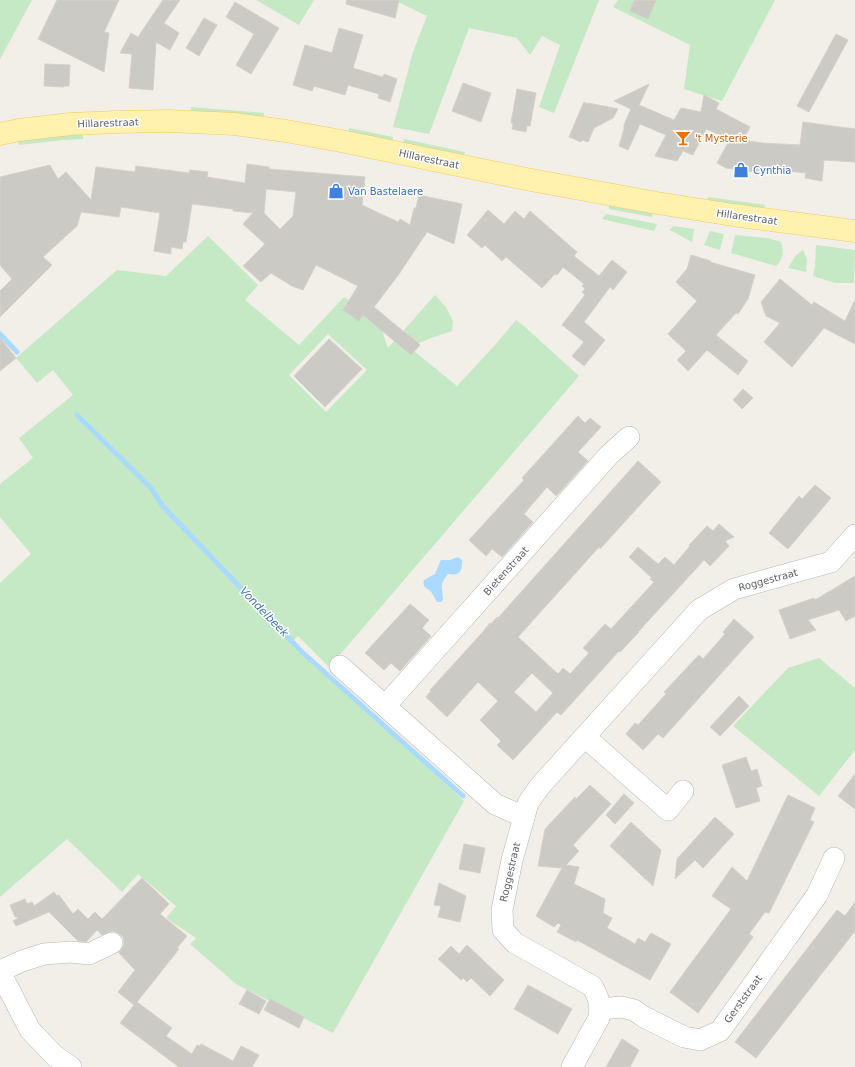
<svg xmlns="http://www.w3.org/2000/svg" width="855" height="1067" font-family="'DejaVu Sans',sans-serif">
<rect width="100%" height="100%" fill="#f1efe8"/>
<!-- green -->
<g fill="#c5e8c5" fill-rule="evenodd">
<path d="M0,0H32L0,59Z"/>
<path d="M256,0H314L299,25Z"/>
<path d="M394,0H599L554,113L539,107L560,45L542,36L530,55L517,38L469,28L429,134L393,127L413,52L427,16Z"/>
<path d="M618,0H775L722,101L684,89L690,45L613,7Z"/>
<path d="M191,107L264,113L263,120L191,114Z"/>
<path d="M349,128L393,137L392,143L348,134Z"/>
<path d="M83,133V139L63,140L19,145L18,140Z"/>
<path d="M404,139L465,152L463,158L403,145Z"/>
<path d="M708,197L765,205L764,211L707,203Z"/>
<path d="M609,203L653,211L652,217L609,209Z"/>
<path d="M606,214L657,224L654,231L602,219Z"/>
<path d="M673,226L694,229L692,242L670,230Z"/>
<path d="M710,231L724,234L720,250L704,245Z"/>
<path d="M735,235L768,238L781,242C784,251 783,260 776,266L731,253Z"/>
<path d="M208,236L258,285L245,300L299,345L344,297L363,310L380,325L388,348L435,295L446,307L453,321L452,331L434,337L409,347L457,386L495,345L516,320L525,327L579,376L350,643L329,667L298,636L293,641L464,801L333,1033L236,984L190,944L196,938L166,918L176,906L138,874L122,892L67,839L0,897V583L31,554L0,517V484L33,458L19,438L73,395L53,370L37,383L16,358L117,270L166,276ZM328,334L367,370L326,412L289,375Z"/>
<path d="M816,245L855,250L854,283H835L813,276L815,267Z"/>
<path d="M803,250L807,259L806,272L788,268L796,255Z"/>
<path d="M819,658L855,688V750L819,796L733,726L788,668Z"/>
</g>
<!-- water -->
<path fill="#aadaff" d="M458,557L462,560C462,571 461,576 448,574C438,586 443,588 443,600L441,602H437C435,599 434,596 432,593C428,587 422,589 424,580L435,574L440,562L441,560H450Z"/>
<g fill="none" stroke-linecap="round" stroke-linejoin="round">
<!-- stream -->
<g stroke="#aadaff" stroke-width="5">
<path d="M0,334L17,352"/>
<path d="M77,415L151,488L162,505L173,517L302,652L463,796"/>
</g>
</g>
<!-- building -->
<g fill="#cccac5" stroke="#d6d1c6" fill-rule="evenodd">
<path d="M57,0H119L104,32L109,33L104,72L38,39Z"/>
<path d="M163,0H180L164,23L179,33L170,50L156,42L153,90L129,88L132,54L120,53L131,33L138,37Z"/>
<path d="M347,0H399L395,18L346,4Z"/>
<path d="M634,0H656L648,19L630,11Z"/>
<path d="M235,2L279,28L251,74L236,65L254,34L226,17Z"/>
<path d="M204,18L217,25L199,56L186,48Z"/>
<path d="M339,28L363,35L353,68L383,77L384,74L397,79L390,102L378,98L379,94L348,85L345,95L314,86L312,91L293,85L305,45L332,53Z"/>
<path d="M836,34L848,40L809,112L797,106Z"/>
<path d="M45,64L70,65L69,86H64V87L44,86Z"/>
<path d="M463,83L491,93L481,122L452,111Z"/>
<path d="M649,84L639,105L674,120L681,108L701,112L704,95L719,103L716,109L750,127L743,140L762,143L800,145L803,122L855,129V162L824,160L822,181L805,178L806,173L779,170L778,174L763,172V173L726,168L717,163L730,139L706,129L693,155L683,151L677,161L655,156L666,135L640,124L628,150L619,146L624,129V125L631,109L614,101Z"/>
<path d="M517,89L536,93L530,126H527L526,132L512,129L513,123H511Z"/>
<path d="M584,102L587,104L588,103L618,109L613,118L594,128L588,142L582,140L581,142L569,137Z"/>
<path d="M247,164L269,167V169L365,177L362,205L398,222L400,219L410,225L414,208H416L419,195L462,204L454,244L427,232L399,274L374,307L409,336V335L420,345L411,355L363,315L359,321L343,310L358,286L316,265L303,290L292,286L271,273L261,282L243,266L265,244L243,224L253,213L233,211V209L192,204L186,242H183L182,249L171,247V254L154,251L160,213L121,207L119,217L81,212L77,226L43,257L52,265L0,317V291L12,279L0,265V177L50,165L58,179L66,172L91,200L96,167L135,172L136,166L189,173L190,170L208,172L207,177L245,183ZM266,189L296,192L293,216L280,229L264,213Z"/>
<path d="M488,210L504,224L515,211L524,219L530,211L577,252L574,256L599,276L612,260L627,272L613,290L610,287L584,322L605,340L584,366L572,356L584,342L562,325L585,295L582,292L585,289L582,286L584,284L563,267L557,275L555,274L542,288L506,257L502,261L485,245L482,248L467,235Z"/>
<path d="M691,255L711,261L710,262L755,275L748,299L738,314L736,313L716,335L748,361L738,375L707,350L688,371L677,360L686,351L668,334L697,301L676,282L687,269Z"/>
<path d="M780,279L812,305L814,302L845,321L855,300V344L824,328L792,367L764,342L780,323L766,316L761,302Z"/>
<path d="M0,338L16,358L0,371Z"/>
<path d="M329,339L362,369L325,407L294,376Z"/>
<path d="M743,389L753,398L742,409L733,400Z"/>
<path d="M578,416L585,423L590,418L601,427L578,452L588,461L556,496L547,487L524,514L533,522L502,557L492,549L486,556L469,540L524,480L522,478Z"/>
<path d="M638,461L661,482L600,549L599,547L518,637L558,674L563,668L570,674L589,653L583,648L605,624L611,629L654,582L650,579L652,578L629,557L638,547L658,564L665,557L674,565L690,546L689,545L707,526L713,531L719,524L734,537L725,541L729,546L710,566L704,560L638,632H639L620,652L619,651L561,715L557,712L513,760L497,745L501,741L480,720L498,701L478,682L447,717L426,697L431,691L430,690L481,634L490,623L491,624L497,617L498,618L514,600ZM532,673L553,693L536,712L514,692Z"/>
<path d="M815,485L831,498L788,549L769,533L799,496L802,499Z"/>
<path d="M855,576V616L846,621L839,610L808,620L816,630L790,639L779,610L814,598L815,600Z"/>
<path d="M410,604L429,620L422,628L431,636L400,671L391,663L384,670L365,653Z"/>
<path d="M734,619L754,637L663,738L658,734L643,750L626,734L635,723L638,725L666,694L664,692L699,655L703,659L725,634L723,632Z"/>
<path d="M739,696L749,706L720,736L710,727Z"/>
<path d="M746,757L751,771L757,769L762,786L756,788L760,801L736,808L722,765Z"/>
<path d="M855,774V809L838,796Z"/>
<path d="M590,785L611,804L573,845L579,851L566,865L579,867L574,884L605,899L603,913L612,918L607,928L635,944L638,938L645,942L651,933L671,944L650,980L577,940L576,942L557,932L561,925L558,923L554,927L536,916L562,868L538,866L545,829L575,797L576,799Z"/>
<path d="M624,794L634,803L615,824L606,815Z"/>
<path d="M788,795L815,808L810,820L814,822L769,913L765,912L749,934L753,937L698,1013L670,992L731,909L712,896L732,867L747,881Z"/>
<path d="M715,817L734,834L703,868L695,860L675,879L677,859Z"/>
<path d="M631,822L661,850L653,886L610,846Z"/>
<path d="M464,844L485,848L480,873L459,869Z"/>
<path d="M142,878L169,904L160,914L187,936L177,948L179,949L137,1002L172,1028L166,1036L192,1054L197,1045L200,1046L201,1044L233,1061L241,1046L259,1055L252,1067H179L120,1023L134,1005L118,992L135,970L119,953L122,949L124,944L123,937L118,933L113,931L102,935L97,930L86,942L78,941L49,912L16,926L13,921L18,918L17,917H15L10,905L25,899L27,904L32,902L34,906L54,892L57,896L59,895L73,914L78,909L88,919L95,912L102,919Z"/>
<path d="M439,883L466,896L460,922L438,917L441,906L434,905Z"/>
<path d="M855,902V931L756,1058L735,1042L837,910L845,916Z"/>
<path d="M467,945L504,980L490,996L471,978L467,982L463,978L461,980L438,959L451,946L459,954Z"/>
<path d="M528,985L572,1009L558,1034L514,1009Z"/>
<path d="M247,990L266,1001L259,1014L239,1004Z"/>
<path d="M270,999L304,1017L299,1028L264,1010Z"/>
<path d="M622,1039L639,1050L630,1067H606Z"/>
</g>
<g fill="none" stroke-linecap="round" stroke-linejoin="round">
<defs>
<g id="minor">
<path d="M340,666L385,706"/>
<path d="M585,737L668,810L683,791"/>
<path d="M524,817L495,804L385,706L609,455L629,437"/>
<path d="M0,971L22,961L44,954L71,952L89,954L112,943"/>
<path d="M0,972L30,1030L55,1056L71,1067"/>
<path d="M600,1009L621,1007L634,1010L644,1017L684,1037L700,1040L720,1031L817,895L834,858"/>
<path d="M572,1067L599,1018C601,1005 599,998 592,986L515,943L503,930L502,910L512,860L528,803L540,786L699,610L734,589L831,562L855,535"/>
</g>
<path id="major" d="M0,134L19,130L70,124L117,122L169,121L235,124L286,131L341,141L531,180L657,203L733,215L855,231"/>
</defs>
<!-- minor casing -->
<use href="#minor" stroke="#b5b8bc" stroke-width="22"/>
<!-- major casing -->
<use href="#major" stroke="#f2c960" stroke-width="23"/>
<!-- minor -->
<use href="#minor" stroke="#fff" stroke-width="21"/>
<!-- major -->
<use href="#major" stroke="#fff2af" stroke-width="22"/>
</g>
<!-- icons -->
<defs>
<symbol id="bar-bare" viewBox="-9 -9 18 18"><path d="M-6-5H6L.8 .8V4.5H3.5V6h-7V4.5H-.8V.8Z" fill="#e8710a" stroke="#fff" stroke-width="2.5" paint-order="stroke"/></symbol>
<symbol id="shop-bare" viewBox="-9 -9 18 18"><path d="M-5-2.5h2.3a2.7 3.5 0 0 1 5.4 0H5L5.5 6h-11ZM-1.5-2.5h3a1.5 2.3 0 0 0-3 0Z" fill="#3f7fe0" stroke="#fff" stroke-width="2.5" paint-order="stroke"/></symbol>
</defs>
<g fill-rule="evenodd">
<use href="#bar-bare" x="672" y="127" width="22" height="22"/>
<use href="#shop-bare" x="730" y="159" width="22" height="22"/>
<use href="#shop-bare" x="325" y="180" width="22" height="22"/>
</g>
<g text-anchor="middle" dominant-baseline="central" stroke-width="3" stroke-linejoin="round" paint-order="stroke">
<!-- street labels -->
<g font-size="10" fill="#5f6368" stroke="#fff">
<text transform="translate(108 123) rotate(-2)">Hillarestraat</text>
<text transform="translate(429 159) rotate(12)">Hillarestraat</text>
<text transform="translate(747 217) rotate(8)">Hillarestraat</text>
<text transform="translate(506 571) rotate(-48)">Bietenstraat</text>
<text transform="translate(768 580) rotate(-15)">Roggestraat</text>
<text transform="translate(510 872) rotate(-77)">Roggestraat</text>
<text transform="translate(743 999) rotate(-54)">Gerststraat</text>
</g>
<!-- food labels -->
<g font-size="10" fill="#c56008" stroke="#fff" text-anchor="start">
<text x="695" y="138">'t Mysterie</text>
</g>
<!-- shop labels -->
<g font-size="10" fill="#366cbe" stroke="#fff" text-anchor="start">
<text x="753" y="170">Cynthia</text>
<text x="348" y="191">Van Bastelaere</text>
</g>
<!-- water labels -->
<g font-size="11" font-style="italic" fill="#4174aa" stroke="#fff">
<text transform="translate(264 612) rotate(46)">Vondelbeek</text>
</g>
</g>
</svg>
